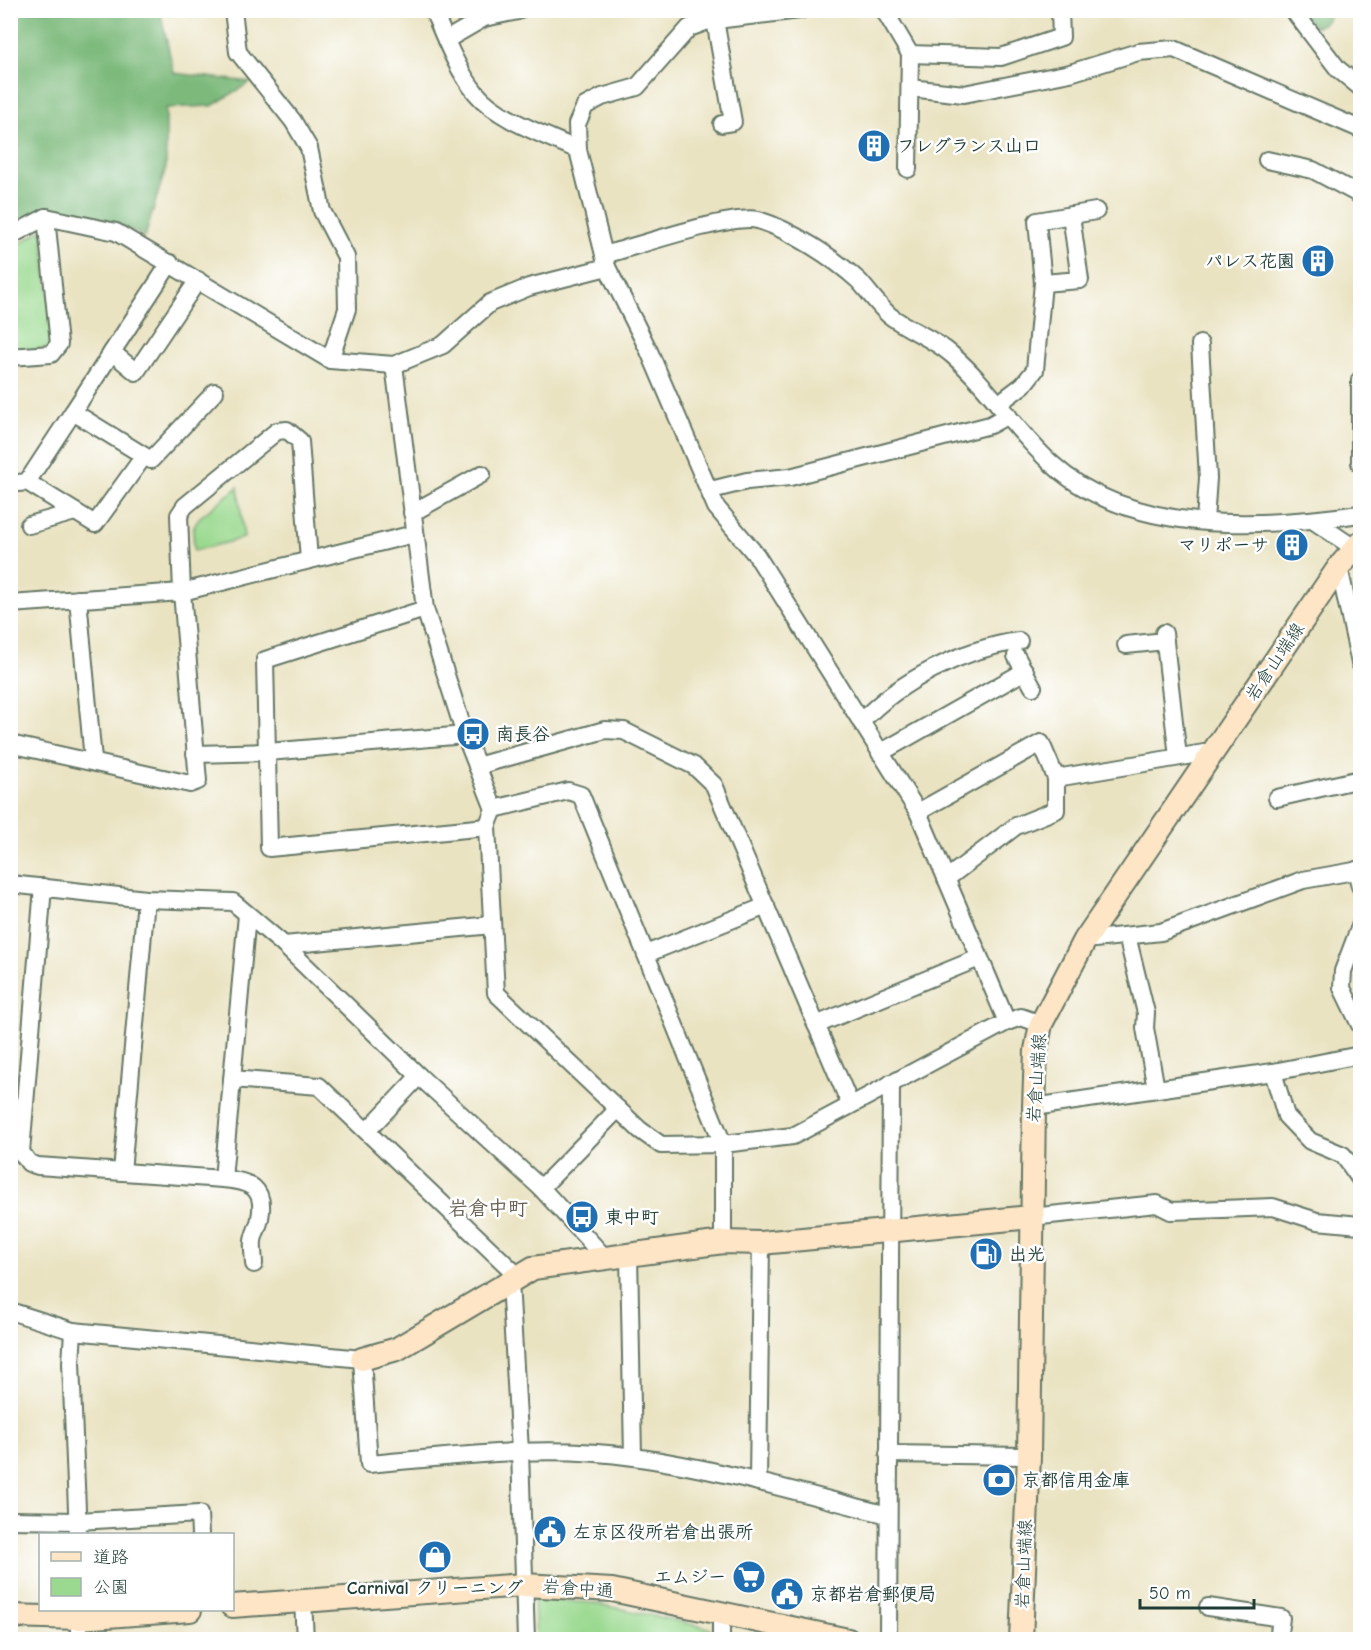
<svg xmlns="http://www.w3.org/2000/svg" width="1371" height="1650" font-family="'Comic Neue','Klee One',sans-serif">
<rect width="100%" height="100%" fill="#fff"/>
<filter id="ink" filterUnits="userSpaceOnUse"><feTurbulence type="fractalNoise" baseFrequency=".0167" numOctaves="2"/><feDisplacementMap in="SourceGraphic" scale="12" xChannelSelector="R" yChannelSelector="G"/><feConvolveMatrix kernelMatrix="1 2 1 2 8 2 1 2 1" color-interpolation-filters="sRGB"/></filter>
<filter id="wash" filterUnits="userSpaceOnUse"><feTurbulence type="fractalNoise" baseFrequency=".008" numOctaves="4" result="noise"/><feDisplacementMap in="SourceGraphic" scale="24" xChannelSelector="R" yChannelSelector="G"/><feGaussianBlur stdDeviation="1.35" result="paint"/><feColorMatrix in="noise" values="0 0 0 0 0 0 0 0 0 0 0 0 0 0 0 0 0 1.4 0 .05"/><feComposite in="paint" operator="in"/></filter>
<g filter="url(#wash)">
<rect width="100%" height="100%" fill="#eae3c2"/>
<!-- green -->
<g fill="#9ad98f" stroke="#5c8b62" stroke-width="1.5">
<path d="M42,230L53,340L46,349L11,351V248Z"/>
<path d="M238,487L244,538L194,551L193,529L199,518Z"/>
<path d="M534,1599L594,1603L705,1627L714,1631V1639H536Z"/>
</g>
<!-- forest -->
<g fill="#7bb97a" stroke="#4d7b57" stroke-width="1.5">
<path d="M11,11H160L174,73L251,82L212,106L166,108V167L145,237L118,224L45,208L11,225Z"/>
<path d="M1301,11H1334L1324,23L1315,28Z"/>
</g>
</g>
<g filter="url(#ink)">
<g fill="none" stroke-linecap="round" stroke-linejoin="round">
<defs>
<g id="street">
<path d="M233,10L238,52L293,121L309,148L322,211L346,257L347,309L330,360"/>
<path d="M433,10C445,38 457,70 476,93C497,119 548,136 578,150"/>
<path d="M800,10L708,21L689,28L637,87L602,97L585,106L577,124L578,150L607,267L649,351L716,507L757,556L918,812L1007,1022"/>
<path d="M884,10L910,54L908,169"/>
<path d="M1293,10L1338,69L1360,87"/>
<path d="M715,20L733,122L722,124"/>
<path d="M446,40L484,18L518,11"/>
<path d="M910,54L1001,57L1061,37L1060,10"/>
<path d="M910,88L964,94L1070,73L1138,52L1174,49L1360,129"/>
<path d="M1267,160L1313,170L1360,195"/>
<path d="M10,236L46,217L116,232L330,360L394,365L443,345L490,303L529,287L607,267"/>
<path d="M604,255C634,247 733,213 758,220C791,230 834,258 859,281C869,292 878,305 889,315C908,330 933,338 951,354C989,386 1015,431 1052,464C1130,536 1263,528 1360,514"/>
<path d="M1043,283L1080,280L1071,215"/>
<path d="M1200,344L1208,478L1205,521"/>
<path d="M112,352L136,372L198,280"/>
<path d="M10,357L51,354L59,344L46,217"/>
<path d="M394,365L425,609L465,735L494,809L487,827L496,993L640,1130L661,1145L723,1144L793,1136L1007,1022L1021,1017L1041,1024"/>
<path d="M1360,380V463"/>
<path d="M998,404L1023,385L1035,370L1043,283L1037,221L1096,211"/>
<path d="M73,412L170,263"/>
<path d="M27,482L95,524L144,456"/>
<path d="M10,484L27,482L73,412L151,460L215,392"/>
<path d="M711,490L747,481L790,477L990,425L1008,415"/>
<path d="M412,513L482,474"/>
<path d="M1314,521L1354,548"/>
<path d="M29,525L75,512"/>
<path d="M1339,567L1360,663"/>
<path d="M78,599L93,760"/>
<path d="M10,604L182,592L414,534"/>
<path d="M425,609L265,660L269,848L487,827"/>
<path d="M1164,633L1178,757"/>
<path d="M1126,645L1165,641"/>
<path d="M1016,656L1033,687"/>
<path d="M861,722C900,680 963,649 1019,641"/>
<path d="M10,744L190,784L198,781L182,592L179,515L185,506L277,431L287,430L300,441L309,560"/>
<path d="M880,753L1025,671"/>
<path d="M195,754L268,752L465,735"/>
<path d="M477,766L605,730L624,731L694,766L714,785L850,1104"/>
<path d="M1056,778L1216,751"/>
<path d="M1277,798L1360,779"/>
<path d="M494,809L568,791L581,795L723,1144V1242"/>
<path d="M918,812L1041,743L1056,778V810L1016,826L946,879"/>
<path d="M1356,870L1360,886"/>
<path d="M10,884L146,899L233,902L284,945L419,1076L541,1188L605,1258"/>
<path d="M43,887L21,1152L29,1163L38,1166L223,1179L247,915"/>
<path d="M1360,926L1343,971L1342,988L1360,1025"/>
<path d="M1127,936L1146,1013L1145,1028L1156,1089"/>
<path d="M1085,940L1161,932L1303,880L1360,870"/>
<path d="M284,945L492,925"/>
<path d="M646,954L766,906"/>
<path d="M816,1025L979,958"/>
<path d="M1273,1072L1286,1116L1310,1141L1343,1155L1360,1179"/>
<path d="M232,1079L319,1086L519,1277"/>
<path d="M1034,1107L1273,1072L1360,1055"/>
<path d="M367,1131L419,1076"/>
<path d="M122,1172L146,899"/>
<path d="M223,1179C249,1181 266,1187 260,1218C259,1226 254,1233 253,1241C252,1248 254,1257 254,1264"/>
<path d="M541,1188L618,1109"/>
<path d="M1031,1217L1157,1204L1171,1211L1273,1207L1317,1221L1360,1225"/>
<path d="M629,1255L633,1456"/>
<path d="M510,1282L520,1451L526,1640"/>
<path d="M10,1311L73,1331L362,1359L369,1464C457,1456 546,1444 634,1457C720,1469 804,1494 888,1515"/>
<path d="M73,1331L71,1363L78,1534"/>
<path d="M888,1454L1029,1456"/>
<path d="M758,1482L761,1243"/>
<path d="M10,1520L78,1521L199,1514L200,1534"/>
<path d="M303,1600L305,1640"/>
<path d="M1208,1607L1281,1618L1278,1640"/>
<path d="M79,1610V1640"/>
<path d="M721,1640V1613"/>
<path d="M888,1640L891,1083"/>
</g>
<g id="secondary">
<path d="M362,1359L397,1349L533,1268L723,1242L761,1243L1031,1217"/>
<path d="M232,1606L524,1585L612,1590L848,1640"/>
<path d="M10,1616L79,1618L190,1610"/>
<path d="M1021,1640L1029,1456L1034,1107L1036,1050L1041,1024L1085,940L1339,567L1360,543"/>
</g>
</defs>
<!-- street casing -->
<use href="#street" stroke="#676" stroke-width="20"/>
<!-- secondary casing -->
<use href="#secondary" stroke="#676" stroke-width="26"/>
<!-- street -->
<use href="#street" stroke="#fff" stroke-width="16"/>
<!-- secondary -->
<use href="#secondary" stroke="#fde5c5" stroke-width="22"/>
</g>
</g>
<!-- icons -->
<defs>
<symbol id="building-disc" viewBox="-11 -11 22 22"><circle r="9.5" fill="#1f6fb2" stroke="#fff"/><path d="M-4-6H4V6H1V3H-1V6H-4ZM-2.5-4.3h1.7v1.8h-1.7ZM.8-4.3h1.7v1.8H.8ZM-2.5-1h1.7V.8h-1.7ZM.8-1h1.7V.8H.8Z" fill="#fff"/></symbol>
<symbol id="bus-disc" viewBox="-11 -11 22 22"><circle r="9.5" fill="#1f6fb2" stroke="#fff"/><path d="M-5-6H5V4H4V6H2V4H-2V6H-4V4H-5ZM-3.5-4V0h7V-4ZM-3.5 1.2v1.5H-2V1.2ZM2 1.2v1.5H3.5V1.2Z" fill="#fff"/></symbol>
<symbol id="fuel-disc" viewBox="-11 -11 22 22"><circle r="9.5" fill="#1f6fb2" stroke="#fff"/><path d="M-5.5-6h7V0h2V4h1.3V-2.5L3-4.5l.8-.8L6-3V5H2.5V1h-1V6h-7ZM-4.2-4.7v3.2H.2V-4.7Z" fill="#fff"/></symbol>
<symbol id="bank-disc" viewBox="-11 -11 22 22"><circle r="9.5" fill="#1f6fb2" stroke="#fff"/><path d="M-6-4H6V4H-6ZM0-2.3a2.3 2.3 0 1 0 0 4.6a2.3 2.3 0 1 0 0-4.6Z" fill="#fff"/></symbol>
<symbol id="civic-disc" viewBox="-11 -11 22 22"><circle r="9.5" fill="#1f6fb2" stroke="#fff"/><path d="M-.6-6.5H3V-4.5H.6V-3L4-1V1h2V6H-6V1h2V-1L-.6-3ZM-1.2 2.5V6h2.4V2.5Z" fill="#fff"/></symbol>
<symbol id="shop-disc" viewBox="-11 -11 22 22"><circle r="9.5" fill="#1f6fb2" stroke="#fff"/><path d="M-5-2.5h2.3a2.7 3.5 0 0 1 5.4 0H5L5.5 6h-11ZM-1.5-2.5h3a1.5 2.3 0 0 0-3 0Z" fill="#fff"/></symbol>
<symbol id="supermarket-disc" viewBox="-11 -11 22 22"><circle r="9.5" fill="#1f6fb2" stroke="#fff"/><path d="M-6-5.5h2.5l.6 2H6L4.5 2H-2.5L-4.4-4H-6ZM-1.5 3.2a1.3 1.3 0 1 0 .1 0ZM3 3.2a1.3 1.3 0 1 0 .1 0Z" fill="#fff"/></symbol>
</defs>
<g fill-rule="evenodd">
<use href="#building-disc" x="855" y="127" width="38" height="38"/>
<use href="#building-disc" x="1299" y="242" width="38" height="38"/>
<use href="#building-disc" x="1273" y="526" width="38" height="38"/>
<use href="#bus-disc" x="454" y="715" width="38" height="38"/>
<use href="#bus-disc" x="563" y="1198" width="38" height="38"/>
<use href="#fuel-disc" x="967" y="1235" width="38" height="38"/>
<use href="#bank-disc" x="980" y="1461" width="38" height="38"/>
<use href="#civic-disc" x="531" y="1513" width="38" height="38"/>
<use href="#shop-disc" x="416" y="1538" width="38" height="38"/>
<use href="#supermarket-disc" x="730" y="1558" width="38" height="38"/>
<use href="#civic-disc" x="768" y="1575" width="38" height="38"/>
</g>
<g text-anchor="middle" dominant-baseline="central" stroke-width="5" stroke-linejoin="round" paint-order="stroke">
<!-- poi labels -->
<g font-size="18" font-weight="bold" fill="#1f3d34" stroke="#fff" text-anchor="start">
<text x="897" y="146">フレグランス山口</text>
<text x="1295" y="261" text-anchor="end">パレス花園</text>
<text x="1269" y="545" text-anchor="end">マリポーサ</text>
<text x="496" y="734">南長谷</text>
<text x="605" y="1217">東中町</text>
<text x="1009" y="1254">出光</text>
<text x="1022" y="1480">京都信用金庫</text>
<text x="573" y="1532">左京区役所岩倉出張所</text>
<text x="726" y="1577" text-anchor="end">エムジー</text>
<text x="435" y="1588" text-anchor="middle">Carnival クリーニング</text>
<text x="810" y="1594">京都岩倉郵便局</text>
</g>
<!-- street labels -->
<g font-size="18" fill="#1f3d34" stroke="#fff">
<text transform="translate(1275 662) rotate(-56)">岩倉山端線</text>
<text transform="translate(1037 1078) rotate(-86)">岩倉山端線</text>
<text transform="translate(1024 1564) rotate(-88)">岩倉山端線</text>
<text transform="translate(578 1589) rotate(4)">岩倉中通</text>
</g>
<!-- neighbourhood labels -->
<g font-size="20" font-weight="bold" fill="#676053" stroke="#fff">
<text x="488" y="1208">岩倉中町</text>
</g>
</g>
<!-- margin -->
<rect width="1371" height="1650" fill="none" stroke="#fff" stroke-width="36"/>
<!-- legend -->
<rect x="39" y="1533" width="195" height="78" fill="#ffffff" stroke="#a5b1ae" stroke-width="1.5"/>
<rect x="51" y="1552" width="30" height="9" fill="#fde5c5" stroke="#a5b1ae" stroke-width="1.5"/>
<text x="93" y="1563" font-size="18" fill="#1f3d34">道路</text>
<rect x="51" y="1578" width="30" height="18" fill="#9ad98f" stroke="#a5b1ae" stroke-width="1.5"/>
<text x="93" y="1593" font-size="18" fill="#1f3d34">公園</text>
<!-- scale -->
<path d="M1140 1599v9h114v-9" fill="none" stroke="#1f3d34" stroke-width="3"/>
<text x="1149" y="1599" font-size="18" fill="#1f3d34" stroke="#ffffff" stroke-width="4.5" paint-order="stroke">50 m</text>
</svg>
